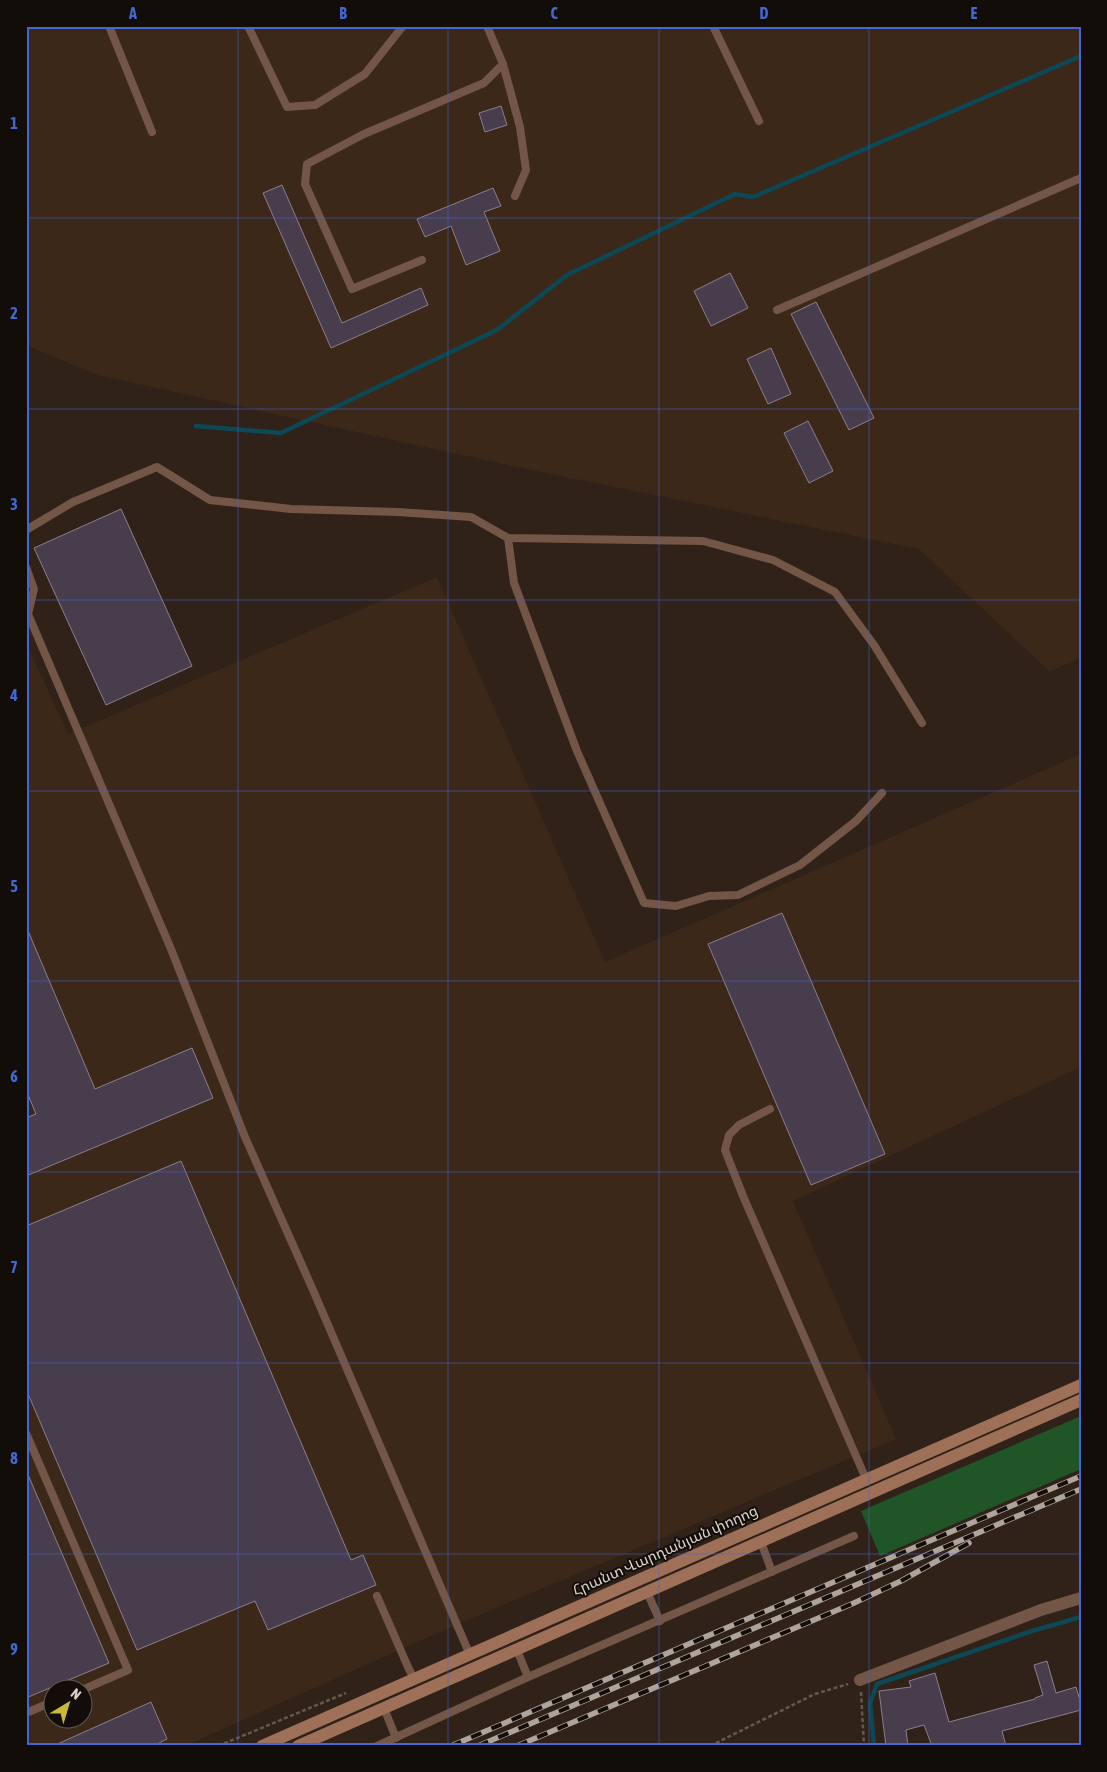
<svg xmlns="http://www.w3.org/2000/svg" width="1107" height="1772" font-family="'Asap Condensed','Noto Sans Armenian',sans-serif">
<rect width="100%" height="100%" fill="#302218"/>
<!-- built -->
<g fill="#3b2819" fill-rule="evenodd">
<path d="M30,26H1081V657L1050,672L919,549L512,466L97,375L26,345V28Z"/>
<path d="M437,577L605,962L1081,754V1067L793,1201L896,1439L444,1630L185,1746H26V642L68,734ZM52,1690H82V1720H52Z"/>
</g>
<!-- green -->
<path fill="#1f5527" d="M1081,1416V1469L880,1556L861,1511Z"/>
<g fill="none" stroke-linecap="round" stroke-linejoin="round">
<!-- stream -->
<g stroke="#0c4855" stroke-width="4.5">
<path d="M196,426L281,433L497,330L567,275L735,194L753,197L1081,56"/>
<path d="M874,1746L870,1703L877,1684L1032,1631L1081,1617"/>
</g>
</g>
<!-- building -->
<g fill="#483d4c" stroke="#8b7f8f">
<path d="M501,106L507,125L485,132L479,113Z"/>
<path d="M282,185L342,323L421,288L428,305L331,348L263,193Z"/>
<path d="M493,188L501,206L484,212L500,251L466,265L451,226L425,237L417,219Z"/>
<path d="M730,273L748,308L711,326L694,291Z"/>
<path d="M816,302L874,418L849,430L791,314Z"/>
<path d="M771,348L791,394L768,404L747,359Z"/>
<path d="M808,421L833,471L809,483L784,433Z"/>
<path d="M121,509L192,666L106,705L34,548Z"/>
<path d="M782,913L885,1154L811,1185L708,944Z"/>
<path d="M26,926L95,1089L192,1048L213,1098L26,1176V1118L36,1114L26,1090Z"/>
<path d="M181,1161L351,1560L363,1555L376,1585L268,1630L255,1601L137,1650L26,1389V1226Z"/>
<path d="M26,1470L109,1663L26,1698Z"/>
<path d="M1047,1661L1056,1693L1076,1687L1081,1704V1710L1002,1731L1006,1746H932L924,1725L906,1730L908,1746H886L879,1691L911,1687L909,1681L935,1673L949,1722L1035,1699V1698L1043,1695L1034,1665Z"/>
<path d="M151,1702L167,1739L159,1743L160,1746H53Z"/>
</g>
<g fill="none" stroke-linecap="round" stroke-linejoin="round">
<!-- path -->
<g stroke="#65584f" stroke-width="2.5" stroke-dasharray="4 2.5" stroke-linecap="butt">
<path d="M861,1692L864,1746"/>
<path d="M218,1746L346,1693"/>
<path d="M710,1746L815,1694L848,1684"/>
</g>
<!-- lane -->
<g stroke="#735647" stroke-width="8">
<path d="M109,26L152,132"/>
<path d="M248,26L287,107L315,105L365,74L403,26"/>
<path d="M487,26L503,64L520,127L526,170L515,196"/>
<path d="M713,26L759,121"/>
<path d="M422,260L352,289L305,184L307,164L364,134L484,83L503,64"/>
<path d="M777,310L1081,178"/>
<path d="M26,530L73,502L157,467L210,500L291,509L398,512L471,517L508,538L703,541L773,560L835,592L874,645L922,723"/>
<path d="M508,538L514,583L577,751L644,903L676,906L709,896L738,895L800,865L856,821L882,793"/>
<path d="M26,567L34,589L28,614L171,949L245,1137L313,1290L470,1655"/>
<path d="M770,1109L739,1125L729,1135L725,1150L743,1196L866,1479"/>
<path d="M26,1433L128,1670L82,1690"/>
<path d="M761,1542L772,1572"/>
<path d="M647,1592L660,1621"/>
<path d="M377,1596L408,1667L414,1679"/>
<path d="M517,1650L528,1677"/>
<path d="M384,1708L396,1738"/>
<path d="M26,1713L52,1702"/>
<path d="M377,1746L528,1677L854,1536"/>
</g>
<!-- street -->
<path stroke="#735647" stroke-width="12" d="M860,1680L1041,1610L1081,1598"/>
<!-- secondary -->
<g stroke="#9f7058" stroke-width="12">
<path d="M262,1746L1081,1385"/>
<path d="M298,1746L1081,1400"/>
</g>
<defs>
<g id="rail">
<path d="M451,1746L1081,1476"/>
<path d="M478,1746L1081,1489"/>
<path d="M517,1746L854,1603L901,1581L969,1543"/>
</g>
</defs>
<!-- rail casing -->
<use href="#rail" stroke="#aea49c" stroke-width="5.5"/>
<!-- rail -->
<use href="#rail" stroke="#130d09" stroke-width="4" stroke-dasharray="11" stroke-linecap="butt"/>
</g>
<!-- grid -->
<path fill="none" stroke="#4368d5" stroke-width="1" stroke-opacity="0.55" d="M238,26V1746M448,26V1746M659,26V1746M869,26V1746M26,218H1081M26,409H1081M26,600H1081M26,791H1081M26,981H1081M26,1172H1081M26,1363H1081M26,1554H1081"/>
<g text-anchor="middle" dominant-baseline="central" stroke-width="4" stroke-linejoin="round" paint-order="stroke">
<!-- street labels -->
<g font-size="15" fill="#dbd2cb" stroke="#130d09">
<text transform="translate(665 1550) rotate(-24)">Հրանտ Վարդանյան փողոց</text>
</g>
</g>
<!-- border -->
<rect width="1107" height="1772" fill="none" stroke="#130d09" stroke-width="55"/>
<!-- north arrow -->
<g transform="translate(68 1704) rotate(38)"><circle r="24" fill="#130d09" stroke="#635c57"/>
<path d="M0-4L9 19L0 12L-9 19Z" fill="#caba3a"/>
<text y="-8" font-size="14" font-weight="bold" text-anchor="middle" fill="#dbd2cb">N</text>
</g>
<rect x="28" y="28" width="1052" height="1716" fill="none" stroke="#4368d5" stroke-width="2"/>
<g font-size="16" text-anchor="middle" font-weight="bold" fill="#4368d5">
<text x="133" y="19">A</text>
<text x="343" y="19">B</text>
<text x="554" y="19">C</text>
<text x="764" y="19">D</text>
<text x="974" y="19">E</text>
<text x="14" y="129">1</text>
<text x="14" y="319">2</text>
<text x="14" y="510">3</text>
<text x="14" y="701">4</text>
<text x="14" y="892">5</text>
<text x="14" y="1082">6</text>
<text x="14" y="1273">7</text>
<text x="14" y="1464">8</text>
<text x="14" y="1655">9</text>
</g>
</svg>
